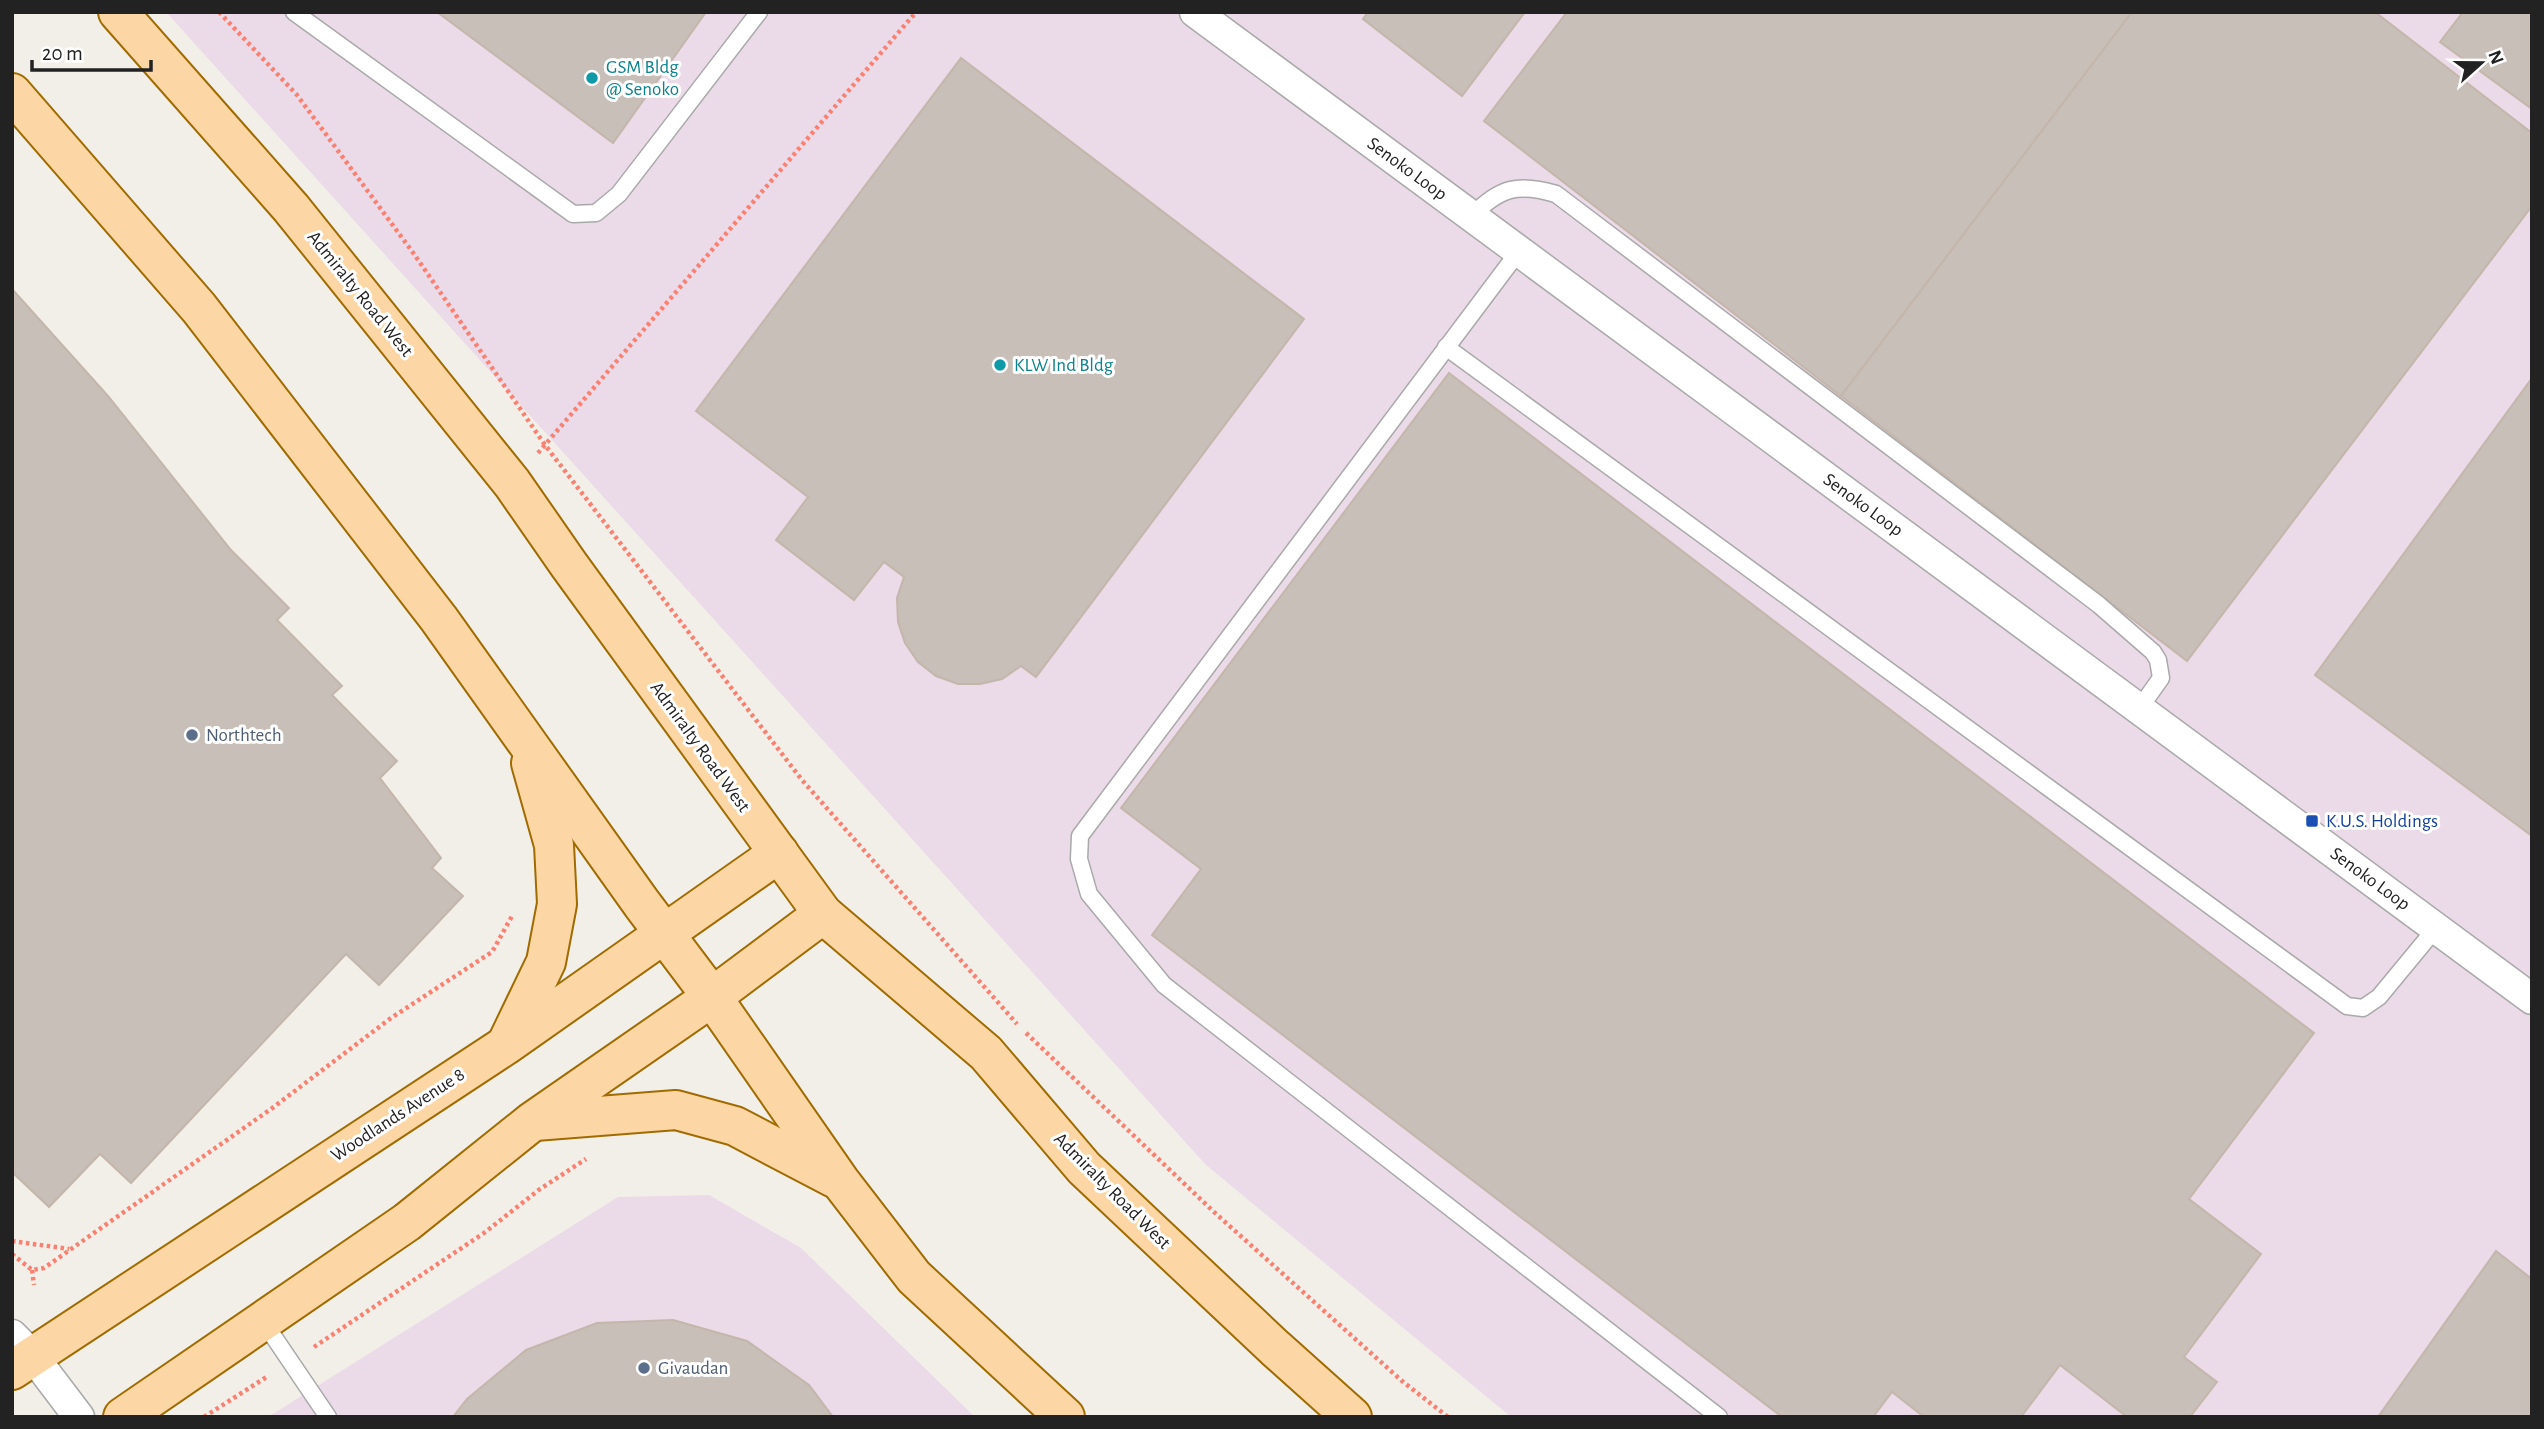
<svg xmlns="http://www.w3.org/2000/svg" width="2544" height="1429" font-family="'Alegreya Sans',sans-serif">
<rect width="100%" height="100%" fill="#f2efe9"/>
<!-- industrial -->
<g fill="#ebdbe8">
<path d="M166,12H2532V1417H1511L1206,1165Z"/>
<path d="M709,1195L801,1248L975,1417H268L618,1197Z"/>
</g>
<!-- building -->
<g fill="#c7bfb8" stroke="#c4b6ab" stroke-width="2">
<path d="M437,12H706L613,143Z"/>
<path d="M1368,12H1525L1462,96L1363,19Z"/>
<path d="M1567,12H2132L1841,396L1484,121Z"/>
<path d="M2132,12H2375L2532,133V206L2187,661L1841,396Z"/>
<path d="M2463,12H2532V109L2440,42Z"/>
<path d="M961,58L1304,319L1036,677L1021,666L1002,679L980,684H958L936,676L918,662L905,643L898,622L897,598L904,577L884,562L854,600L776,540L808,497L696,411Z"/>
<path d="M12,289L108,396L231,550L289,608L277,620L342,686L332,695L397,761L380,778L441,858L432,868L463,896L379,985L346,954L131,1183L100,1154L49,1207L12,1172Z"/>
<path d="M1449,373L2314,1033L2189,1199L2261,1254L2184,1357L2217,1382L2190,1417H2127L2060,1365L2021,1417H1924L1892,1392L1873,1417H1782L1152,935L1201,869L1121,808Z"/>
<path d="M2532,378V836L2315,675Z"/>
<path d="M2496,1251L2532,1279V1417H2378Z"/>
<path d="M673,1320L747,1341L809,1385L833,1417H453L467,1399L526,1350L597,1323Z"/>
</g>
<g fill="none" stroke-linecap="round" stroke-linejoin="round">
<defs>
<g id="lane">
<path d="M294,12L573,214L596,213L619,194L759,12"/>
<path d="M1472,216C1500,187 1518,183 1556,194L2099,605L2153,652L2158,660L2161,678L2139,709"/>
<path d="M1519,251L1080,836L1079,859L1089,894L1164,985L1719,1417"/>
<path d="M1446,347L2347,1006L2363,1008L2379,997L2436,928"/>
<path d="M263,1321L328,1417"/>
</g>
<g id="street">
<path d="M1195,12L2532,999"/>
<path d="M12,1335L32,1355L79,1417"/>
</g>
<g id="primary">
<path d="M118,12L291,208L512,483L569,565L823,914L986,1053L1084,1168L1275,1348L1352,1417"/>
<path d="M12,93L199,308L439,619L642,904L712,997L840,1181L914,1277L1065,1417"/>
<path d="M507,1043L546,962L557,904L554,845L531,763"/>
<path d="M535,1121L676,1110L735,1126L834,1178"/>
<path d="M12,1370L506,1045L779,853"/>
<path d="M123,1417L407,1222L533,1121L712,997L823,914"/>
</g>
</defs>
<!-- lane casing -->
<use href="#lane" stroke="#a9a9a9" stroke-width="19"/>
<!-- street casing -->
<use href="#street" stroke="#a9a9a9" stroke-width="33"/>
<!-- primary casing -->
<use href="#primary" stroke="#a06b00" stroke-width="42"/>
<!-- path -->
<g stroke="#fa8072" stroke-width="4.5" stroke-dasharray="3.5 3.5" stroke-linecap="butt">
<path d="M219,12L297,95L414,254L545,445L802,780L1017,1024"/>
<path d="M538,453L916,12"/>
<path d="M1026,1033L1214,1212L1402,1381L1448,1417"/>
<path d="M12,1241L69,1249"/>
<path d="M12,1254L32,1270L44,1268L271,1109L391,1018L492,952L512,916"/>
<path d="M32,1270L34,1285"/>
<path d="M314,1347L484,1233L540,1189L586,1159"/>
<path d="M204,1417L268,1376"/>
</g>
<!-- lane -->
<use href="#lane" stroke="#fff" stroke-width="16"/>
<!-- street -->
<use href="#street" stroke="#fff" stroke-width="30"/>
<!-- primary -->
<use href="#primary" stroke="#fcd6a4" stroke-width="38"/>
</g>
<!-- markers -->
<g fill="#0f9aa8" stroke="#fff" stroke-width="2.5">
<circle cx="592" cy="78" r="7"/>
<circle cx="1000" cy="365" r="7"/>
</g>
<g fill="#5c6f8a" stroke="#fff" stroke-width="2.5">
<circle cx="192" cy="735" r="7"/>
<circle cx="644" cy="1368" r="7"/>
</g>
<rect fill="#1a4fb4" stroke="#fff" stroke-width="2.5" x="2305" y="814" width="14" height="14" rx="3.5"/>
<g text-anchor="middle" dominant-baseline="central" stroke-width="6" stroke-linejoin="round" paint-order="stroke">
<!-- culture labels -->
<g font-size="19" fill="#0d838f" stroke="#fff" text-anchor="start">
<text x="606" y="67">GSM Bldg<tspan x="606" dy="22">@ Senoko</tspan></text>
<text x="1014" y="365">KLW Ind Bldg</text>
</g>
<!-- street labels -->
<g font-size="19" fill="#222" stroke="#fff">
<text transform="translate(1407 169) rotate(36)">Senoko Loop</text>
<text transform="translate(360 294) rotate(51)">Admiralty Road West</text>
<text transform="translate(1863 505) rotate(36)">Senoko Loop</text>
<text transform="translate(700 747) rotate(54)">Admiralty Road West</text>
<text transform="translate(2370 879) rotate(36)">Senoko Loop</text>
<text transform="translate(398 1115) rotate(-33)">Woodlands Avenue 8</text>
<text transform="translate(1112 1191) rotate(45)">Admiralty Road West</text>
</g>
<!-- service labels -->
<g font-size="19" fill="#4e5e75" stroke="#fff" text-anchor="start">
<text x="206" y="735">Northtech</text>
<text x="658" y="1368">Givaudan</text>
</g>
<!-- transit labels -->
<g font-size="19" fill="#164399" stroke="#fff" text-anchor="start">
<text x="2326" y="821">K.U.S. Holdings</text>
</g>
</g>
<!-- border -->
<rect width="2544" height="1429" fill="none" stroke="#222222" stroke-width="28"/>
<!-- north arrow -->
<g transform="translate(2481 63) rotate(69)" stroke="#ffffff" stroke-width="5" paint-order="stroke">
<path d="M0-5L12 26L0 18L-12 26Z" fill="#222222"/>
<text y="-10" font-size="19" font-weight="bold" text-anchor="middle" fill="#222222">N</text>
</g>
<!-- scale -->
<path d="M32 60v10h119v-10" fill="none" stroke="#222222" stroke-width="3.5"/>
<text x="42" y="60" font-size="21" fill="#222222" stroke="#ffffff" stroke-width="5" paint-order="stroke">20 m</text>
</svg>
